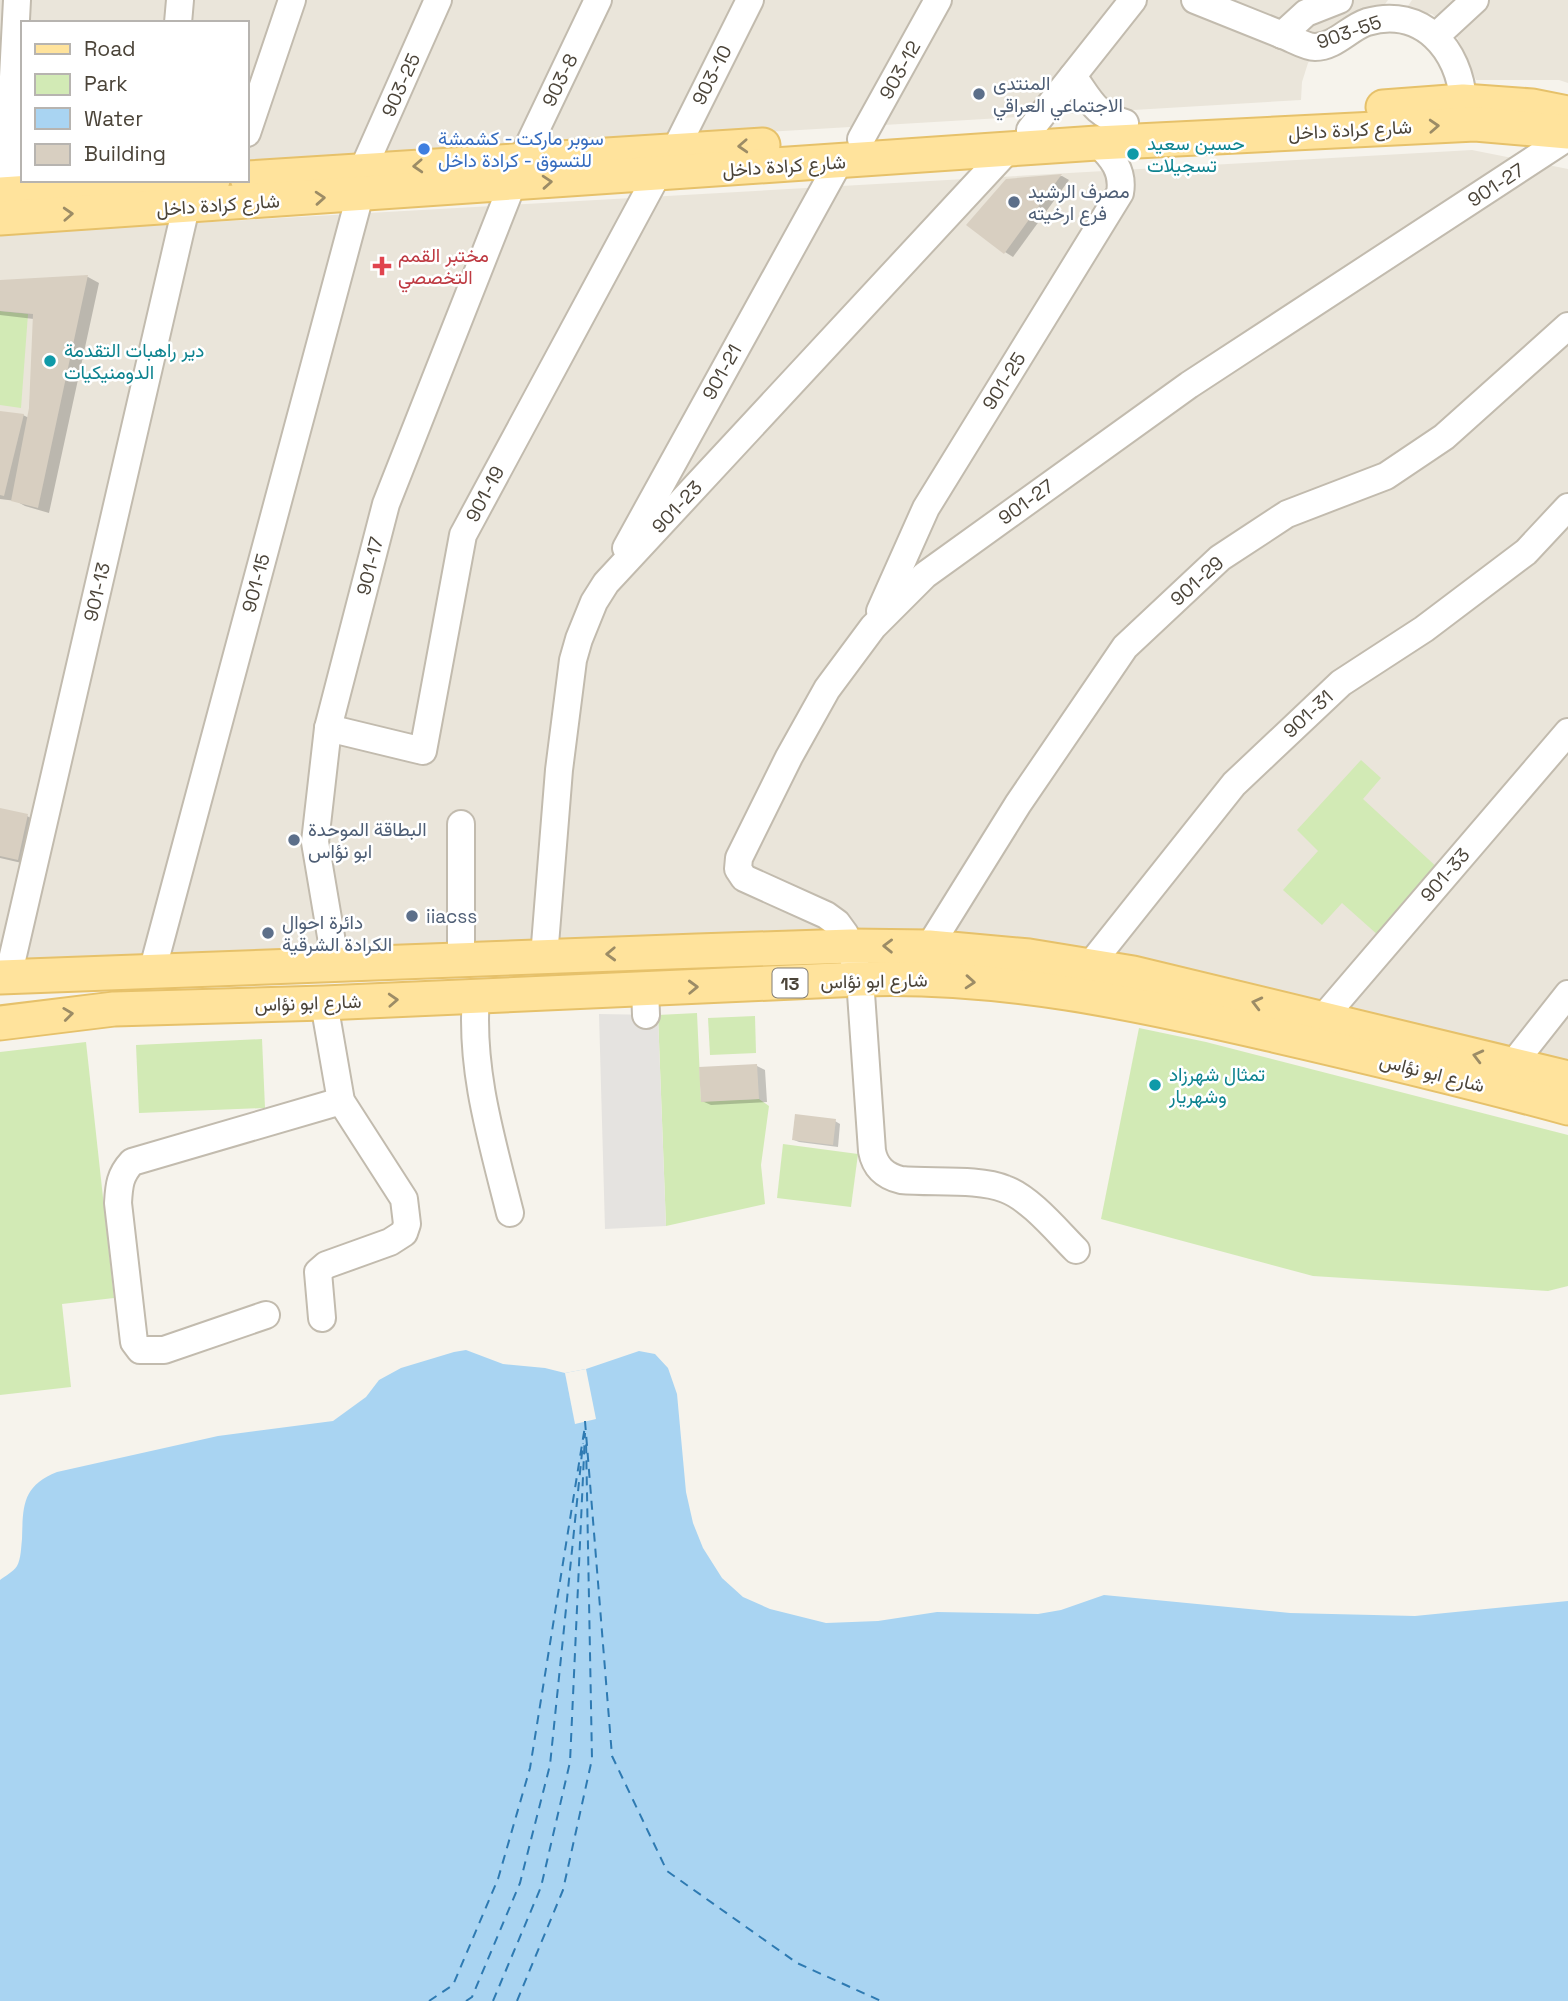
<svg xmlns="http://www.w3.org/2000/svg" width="1568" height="2001" font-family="'Space Grotesk',Vazirmatn,sans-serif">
<rect width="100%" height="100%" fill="#f6f3ec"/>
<!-- residential -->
<g fill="#eae5da">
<path d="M0,0H1388L1383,7L1328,32L1308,63L1302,82L1301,100L247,163V23H23V177L0,178Z"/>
<path d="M1412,0H1568V83L1559,80H1476L1456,35L1432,14L1406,9Z"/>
<path d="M1472,150L1568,169V1066L904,935L0,965V234Z"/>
</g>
<!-- green -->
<g fill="#d2eab5">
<path d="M0,311L28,314L21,408L0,405Z"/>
<path d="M1361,760L1381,778L1363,799L1440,870L1379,936L1342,903L1322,925L1283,890L1318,851L1297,830Z"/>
<path d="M697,1013L701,1101L759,1099L769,1106L761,1165L765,1204L666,1226L658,1015Z"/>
<path d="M755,1016L756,1053L710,1055L708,1018Z"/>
<path d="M1139,1028L1206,1042L1568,1135V1286L1548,1291L1313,1276L1101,1219Z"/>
<path d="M262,1039L265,1108L139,1113L136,1045Z"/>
<path d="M86,1042L114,1298L62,1304L71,1387L0,1395V1052Z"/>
<path d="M783,1144L858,1154L851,1207L777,1198Z"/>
</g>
<!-- parking -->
<path fill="#e5e3e0" d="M599,1014L658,1015L666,1226L605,1229Z"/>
<!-- water -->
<path fill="#a9d4f2" d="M466,1350L503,1364L545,1368L565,1373L586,1369L639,1351L655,1354L668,1368L677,1394L686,1492L693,1523L703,1548L722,1578L743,1597L770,1609L826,1623L878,1621L937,1612L1038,1614L1061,1610L1104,1595L1290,1613L1415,1616L1568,1601V2001H0V1580C5,1576 13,1572 17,1566C21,1559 21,1548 22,1539C23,1506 22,1486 57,1472L218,1436L333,1421L366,1397L379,1380L401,1368L454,1352Z"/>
<!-- pier -->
<path fill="#f6f3ec" d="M586,1369L596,1419L575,1424L565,1373Z"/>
<!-- shadow -->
<g fill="#0003">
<path d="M1062,176L1069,180L1013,257L1005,252L1007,181Z"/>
<path d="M88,277L99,283L49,513L25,506L16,501L0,499V412L23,415L29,418L34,319L0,315V282Z"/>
<path d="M0,810L27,816L36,821L26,864L0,858Z"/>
<path d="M757,1066L765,1070L767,1102L711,1105L702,1101Z"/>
<path d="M835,1121L840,1124L838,1147L799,1142L794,1140Z"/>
</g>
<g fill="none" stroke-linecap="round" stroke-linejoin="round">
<!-- ferry -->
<g stroke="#2e7ab2" stroke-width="2" stroke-dasharray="9 7" stroke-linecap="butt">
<path d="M585,1421L612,1756L667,1871L797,1963L881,2001"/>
<path d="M429,2001L453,1985L498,1879L530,1768L585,1426"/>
<path d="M466,2001L472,1997L520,1883L550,1765L583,1443"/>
<path d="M493,2001L541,1887L570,1762L585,1433"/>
<path d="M517,2001L563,1890L592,1759L586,1440"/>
</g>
</g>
<!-- building -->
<g fill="#d8cfc1">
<path d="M1062,174L1004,254L966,225L1006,179Z"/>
<path d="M88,275L80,312L38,508L11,501L29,408L33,314L0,311V280Z"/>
<path d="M0,411L24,414L4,496L0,495Z"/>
<path d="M0,808L28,814L18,860L0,856Z"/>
<path d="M757,1064L759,1099L701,1102L699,1067Z"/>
<path d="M795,1114L836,1119L833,1145L792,1140Z"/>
</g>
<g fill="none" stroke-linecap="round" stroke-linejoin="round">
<defs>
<g id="minor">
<path d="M1195,0C1225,12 1255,24 1285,36C1293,39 1306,47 1315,47C1335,47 1349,28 1367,22C1422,6 1460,50 1463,101"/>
<path d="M178,23L180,0"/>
<path d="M1282,35L1306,13L1339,0"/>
<path d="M1436,36L1475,0"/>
<path d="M1073,76C1091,101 1094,114 1125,123"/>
<path d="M1030,130L1133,0"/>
<path d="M247,133L292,0"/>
<path d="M861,139L938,0"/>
<path d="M675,150L750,0"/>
<path d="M521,161L598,0"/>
<path d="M363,169L438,0"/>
<path d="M7,193L17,0"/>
<path d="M626,548L839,162"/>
<path d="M880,611L926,508L1120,193C1124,171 1112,157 1097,143"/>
<path d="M328,728L423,751L463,535L657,175"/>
<path d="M461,824V961"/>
<path d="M929,947L1018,804L1125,647L1220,558L1287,514L1386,476L1444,437L1568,326"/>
<path d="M544,957L559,770L573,660L579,639L594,602L606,583L1008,150"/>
<path d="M1090,965L1234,784L1341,683L1424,629L1526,552L1568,507"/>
<path d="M336,966L315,842L328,728L386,504L512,185"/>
<path d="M152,972L360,195"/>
<path d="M8,977L186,207"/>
<path d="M645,988L646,1015"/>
<path d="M476,996C470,1070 492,1141 510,1213"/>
<path d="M1322,1019L1568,732"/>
<path d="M1512,1065L1568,994"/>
<path d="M1076,1250C1057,1231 1030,1198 1005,1189C979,1178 931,1183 901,1180C885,1176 875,1167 872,1151L860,979L845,934L837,923L826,915L744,878L738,869L739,858L789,757L827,689L873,627L925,575L1189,385L1568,137"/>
<path d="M266,1315L164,1350H140L134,1342L118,1203C119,1185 120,1175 132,1162L341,1101"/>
<path d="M322,1318L318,1272L326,1265L390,1242L404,1233L407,1224L404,1199L341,1101L324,1003"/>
</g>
<g id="major">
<path d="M1383,107L1463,101L1532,106L1568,113"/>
<path d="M247,178L763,145"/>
<path d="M0,194L213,180"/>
<path d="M0,218L1097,143L1475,124L1568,132"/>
<path d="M0,977L697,951L851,946L929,947L1029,956L1133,973L1568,1078"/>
<path d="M0,1023L114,1009L324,1003L860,979C999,974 1135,1003 1269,1034C1369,1057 1469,1081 1568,1108"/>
</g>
</defs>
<!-- minor casing -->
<use href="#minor" stroke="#c2bbae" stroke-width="30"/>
<!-- major casing -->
<use href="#major" stroke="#e6c16a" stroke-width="37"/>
<!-- minor -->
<use href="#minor" stroke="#fff" stroke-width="26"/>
<!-- major -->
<use href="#major" stroke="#ffe39c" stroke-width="33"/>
</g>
<!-- one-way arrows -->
<defs><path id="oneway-chevron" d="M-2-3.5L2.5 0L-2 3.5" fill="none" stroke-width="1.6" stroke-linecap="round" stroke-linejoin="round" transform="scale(1.75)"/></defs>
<g stroke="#9c8c66">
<use href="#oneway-chevron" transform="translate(1434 126) rotate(-3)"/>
<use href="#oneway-chevron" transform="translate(743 146) rotate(177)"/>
<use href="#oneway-chevron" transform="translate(418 166) rotate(177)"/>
<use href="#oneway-chevron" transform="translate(547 182) rotate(-4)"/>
<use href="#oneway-chevron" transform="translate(320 198) rotate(-4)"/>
<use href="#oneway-chevron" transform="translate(68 214) rotate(-3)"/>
<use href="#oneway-chevron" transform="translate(888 946) rotate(-179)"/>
<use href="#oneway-chevron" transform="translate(611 954) rotate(178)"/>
<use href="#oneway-chevron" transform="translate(970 982) rotate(4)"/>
<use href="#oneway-chevron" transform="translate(693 987) rotate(-2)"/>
<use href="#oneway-chevron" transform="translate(393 1000) rotate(-3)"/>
<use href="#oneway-chevron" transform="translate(1257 1003) rotate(-166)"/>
<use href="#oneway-chevron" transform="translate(68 1014) rotate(-7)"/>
<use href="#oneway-chevron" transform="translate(1478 1056) rotate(-166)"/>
</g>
<!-- markers -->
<g fill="#5c6f8a" stroke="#fff" stroke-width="2.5">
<circle cx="979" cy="94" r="7"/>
<circle cx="1014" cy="202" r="7"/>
<circle cx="294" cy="840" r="7"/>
<circle cx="412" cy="916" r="7"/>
<circle cx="268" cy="933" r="7"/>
</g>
<circle fill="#3f7fe0" stroke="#fff" stroke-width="2.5" cx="424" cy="149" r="7"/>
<g fill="#0f9aa8" stroke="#fff" stroke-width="2.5">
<circle cx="1133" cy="154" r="7"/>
<circle cx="50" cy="361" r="7"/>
<circle cx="1155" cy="1085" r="7"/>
</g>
<path fill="#e0444e" stroke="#fff" stroke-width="2.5" d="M378.5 255.5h7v7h7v7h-7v7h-7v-7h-7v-7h7z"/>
<g text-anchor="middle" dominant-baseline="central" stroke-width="5" stroke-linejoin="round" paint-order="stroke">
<!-- shield labels -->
<rect fill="#fff" stroke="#817c74" stroke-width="2" x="772.5" y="968.5" width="35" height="29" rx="5"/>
<g font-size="18" font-weight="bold" fill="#4b4439">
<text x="790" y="983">13</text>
</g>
<!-- street labels -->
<g font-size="19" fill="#4b4439" stroke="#fff">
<text transform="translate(1349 32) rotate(-19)">903-55</text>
<text transform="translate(900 70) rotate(-61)">903-12</text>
<text transform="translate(712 75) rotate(-63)">903-10</text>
<text transform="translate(560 80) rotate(-64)">903-8</text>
<text transform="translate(401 85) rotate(-66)">903-25</text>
<text transform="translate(1350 130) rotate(-3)">شارع كرادة داخل</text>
<text transform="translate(784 166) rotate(-4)">شارع كرادة داخل</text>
<text transform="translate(1496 185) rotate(-33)">901-27</text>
<text transform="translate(218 205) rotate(-4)">شارع كرادة داخل</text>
<text transform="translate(722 372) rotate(-61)">901-21</text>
<text transform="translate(1004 381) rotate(-58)">901-25</text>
<text transform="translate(485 494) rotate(-62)">901-19</text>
<text transform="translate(1026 502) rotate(-36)">901-27</text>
<text transform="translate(677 507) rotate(-47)">901-23</text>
<text transform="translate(370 566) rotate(-76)">901-17</text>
<text transform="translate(1197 581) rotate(-42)">901-29</text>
<text transform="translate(256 583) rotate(-75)">901-15</text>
<text transform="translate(97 592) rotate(-77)">901-13</text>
<text transform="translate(1308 714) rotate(-43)">901-31</text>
<text transform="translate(1445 875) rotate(-49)">901-33</text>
<text transform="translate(874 981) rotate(-1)">شارع ابو نؤاس</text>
<text transform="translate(308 1003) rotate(-2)">شارع ابو نؤاس</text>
<text transform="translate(1432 1073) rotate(14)">شارع ابو نؤاس</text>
</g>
<!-- service labels -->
<g font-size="19" fill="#4e5e75" stroke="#fff" text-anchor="start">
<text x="993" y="83">المنتدى<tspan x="993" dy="22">الاجتماعي العراقي</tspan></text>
<text x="1028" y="191">مصرف الرشيد<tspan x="1028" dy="22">فرع ارخيته</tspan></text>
<text x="308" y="829">البطاقة الموحدة<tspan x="308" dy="22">ابو نؤاس</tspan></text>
<text x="426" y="916">iiacss</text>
<text x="282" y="922">دائرة احوال<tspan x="282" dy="22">الكرادة الشرقية</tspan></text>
</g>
<!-- shop labels -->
<g font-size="19" fill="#366cbe" stroke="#fff" text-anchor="start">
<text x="438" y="138">سوبر ماركت - كشمشة<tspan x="438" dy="22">للتسوق - كرادة داخل</tspan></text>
</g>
<!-- culture labels -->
<g font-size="19" fill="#0d838f" stroke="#fff" text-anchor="start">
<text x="1147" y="143">حسين سعيد<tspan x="1147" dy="22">تسجيلات</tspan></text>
<text x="64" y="350">دير راهبات التقدمة<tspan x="64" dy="22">الدومنيكيات</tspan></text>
<text x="1169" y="1074">تمثال شهرزاد<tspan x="1169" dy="22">وشهريار</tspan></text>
</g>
<!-- health labels -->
<g font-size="19" fill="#be3a42" stroke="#fff" text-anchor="start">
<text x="398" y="255">مختبر القمم<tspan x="398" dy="22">التخصصي</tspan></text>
</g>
</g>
<!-- legend -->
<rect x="21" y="21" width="228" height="161" fill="#ffffff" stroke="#b7b4b0" stroke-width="2"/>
<rect x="35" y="44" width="35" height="10" fill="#ffe39c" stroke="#b7b4b0" stroke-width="2"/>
<text x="84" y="56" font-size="21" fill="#4b4439">Road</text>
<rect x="35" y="74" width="35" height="21" fill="#d2eab5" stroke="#b7b4b0" stroke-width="2"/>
<text x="84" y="91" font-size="21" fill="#4b4439">Park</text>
<rect x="35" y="108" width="35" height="21" fill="#a9d4f2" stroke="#b7b4b0" stroke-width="2"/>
<text x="84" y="126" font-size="21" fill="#4b4439">Water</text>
<rect x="35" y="144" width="35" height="21" fill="#d8cfc1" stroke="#b7b4b0" stroke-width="2"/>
<text x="84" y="161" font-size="21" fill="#4b4439">Building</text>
</svg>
